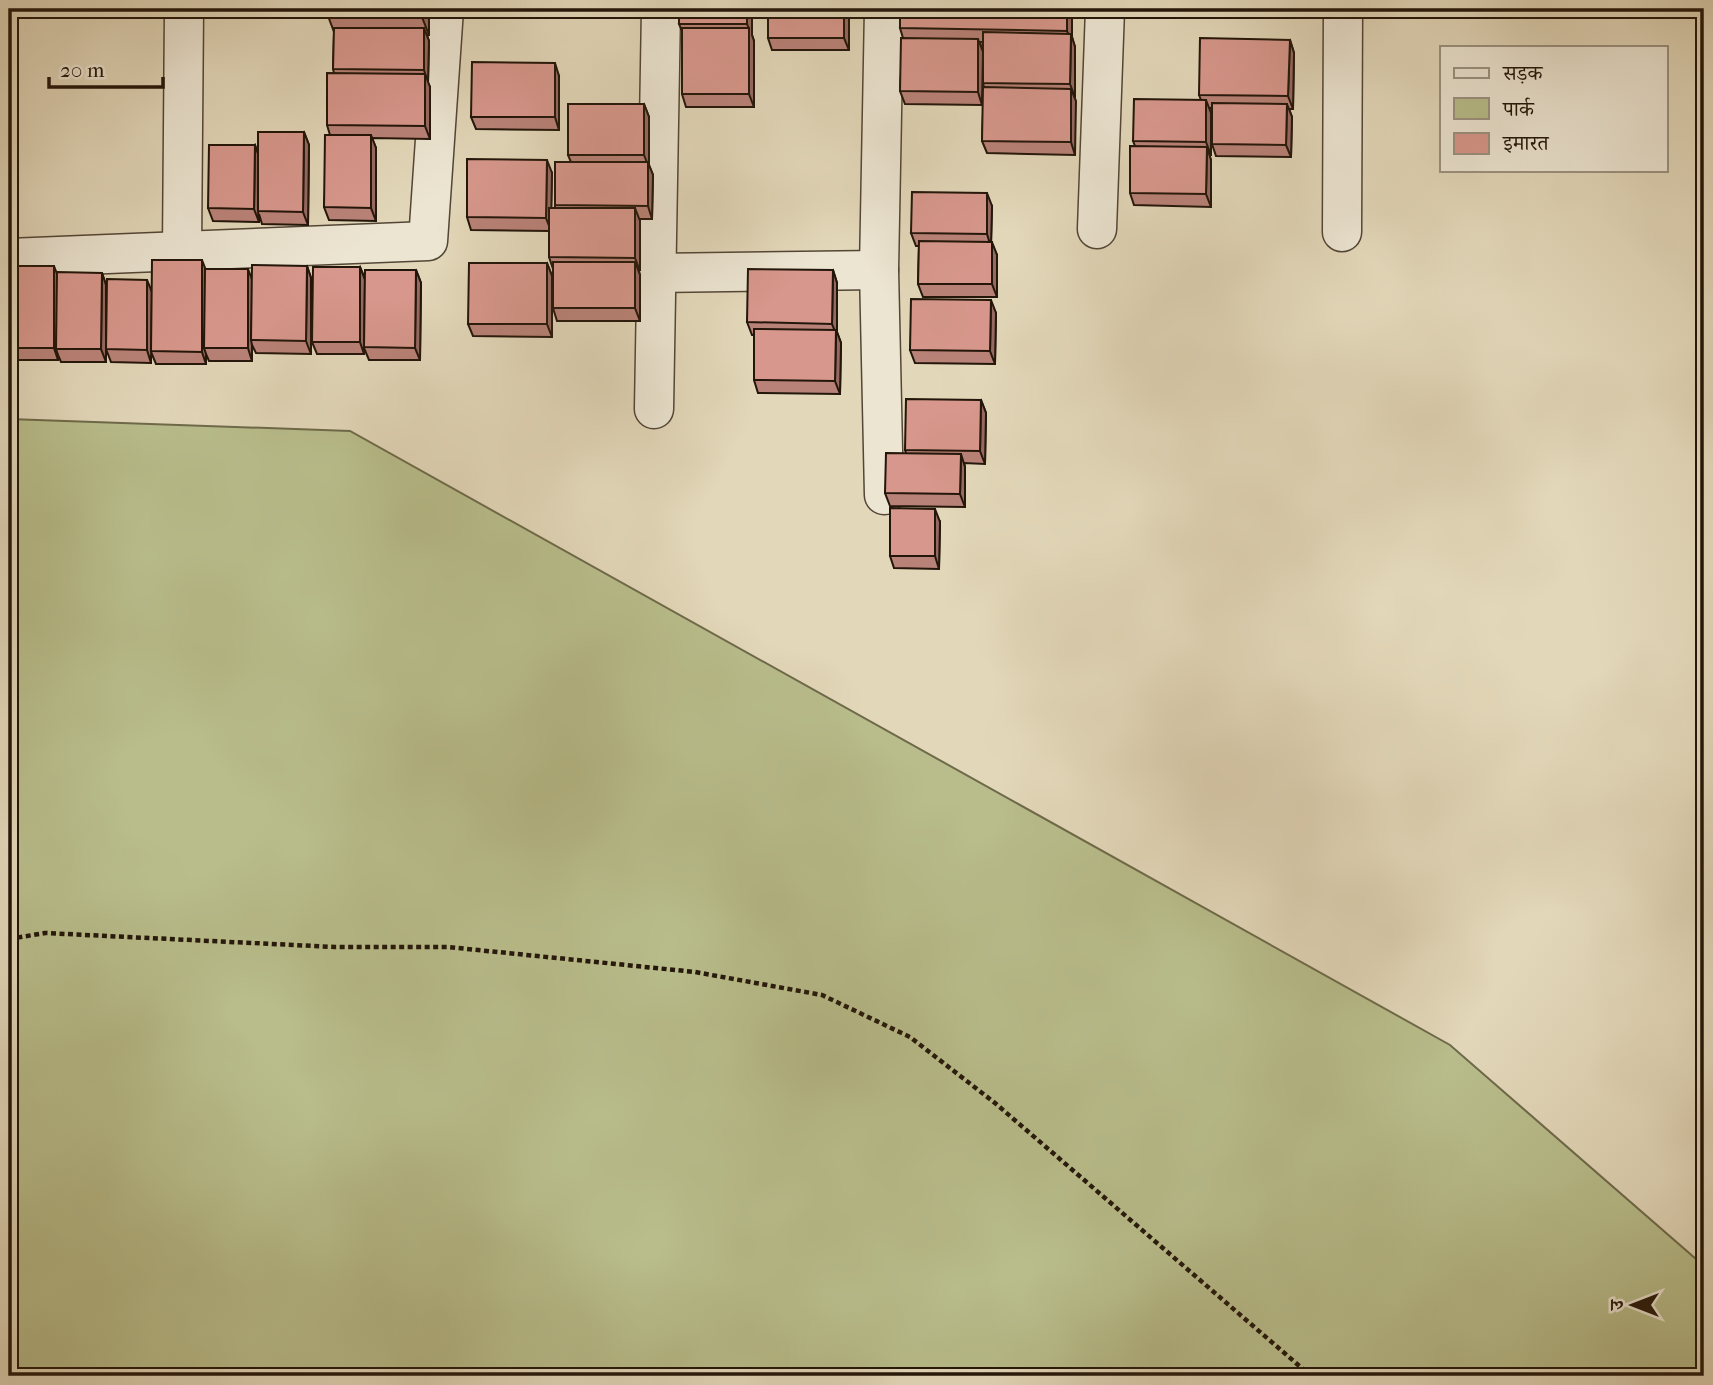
<svg xmlns="http://www.w3.org/2000/svg" width="1713" height="1385" font-family="'IM FELL French Canon','Noto Serif Devanagari',serif">
<rect width="100%" height="100%" fill="#e2d7b9"/>
<filter id="stains"><feTurbulence type="fractalNoise" baseFrequency=".00286" numOctaves="4"/><feColorMatrix values="0 0 0 0 .2 0 0 0 0 .09 0 0 0 0 .02 0 0 0 .5 -.17"/></filter>
<radialGradient id="worn" r=".72"><stop offset=".6" stop-color="#630" stop-opacity="0"/><stop offset="1" stop-color="#630" stop-opacity=".3"/></radialGradient>
<!-- green -->
<path fill="#b8bd8b" stroke="#6e6a4a" stroke-width="2" d="M9,419L350,431L1450,1045L1704,1266V1376H9Z"/>
<g fill="none" stroke-linecap="round" stroke-linejoin="round">
<defs>
<g id="minor">
<path d="M884,9L879,270L884,495"/>
<path d="M1097,229L1105,9"/>
<path d="M1342,232L1343,9"/>
<path d="M182,249L184,9"/>
<path d="M9,258L428,241L444,9"/>
<path d="M655,273L879,270"/>
<path d="M654,409L661,9"/>
</g>
</defs>
<!-- minor casing -->
<use href="#minor" stroke="#534636" stroke-width="41"/>
<!-- path -->
<path stroke="#23160a" stroke-width="4.5" stroke-dasharray="5 3.5" stroke-linecap="butt" d="M9,939L45,933L335,947H448L695,972L822,995L910,1037L995,1103L1311,1376"/>
<!-- minor -->
<use href="#minor" stroke="#ece5d2" stroke-width="38"/>
</g>
<!-- wall -->
<g fill="#b98278" stroke="#23160a" stroke-width="2">
<path d="M9,9H78V10L9,13Z"/>
<path d="M81,9H152L82,13Z"/>
<path d="M198,9H310V10L201,17Z"/>
<path d="M429,9V35H427L429,41L428,83L430,87V139L372,138L376,148V221L329,220L324,207L330,135L327,125L334,73L333,69L334,32L328,16Z"/>
<path d="M468,9H550V15H470Z"/>
<path d="M571,9H646V11L572,12Z"/>
<path d="M752,9V35L754,41V107H686L682,94V31L679,24Z"/>
<path d="M849,9V50H772L768,38Z"/>
<path d="M1072,9V37L1075,47V155L987,153L982,141L984,87L983,83V42H980L983,52L982,105L905,104L900,91L903,38L900,28Z"/>
<path d="M1687,9H1702L1697,16Z"/>
<path d="M1290,40L1294,53L1293,109H1289L1292,117L1291,157L1216,156L1212,144V108H1209L1211,113V155H1209L1211,160V207L1134,205L1130,193L1135,146L1133,141L1201,100L1199,95Z"/>
<path d="M559,76V130L476,129L471,117Z"/>
<path d="M644,104L649,117V165L653,175L652,219H639L640,221L639,271L640,275V321H557L553,308V269L549,257V231L471,230L467,217L552,173L551,208H555V205L571,162L568,155Z"/>
<path d="M304,132L309,145L308,225L262,224L259,214V222L213,221L208,208L255,145L258,155Z"/>
<path d="M992,206L991,242L997,255V297H923L918,284L919,246H916L911,233Z"/>
<path d="M9,262L12,271L57,273H102L106,285V362H61L58,355V360H16L12,349L11,377H9Z"/>
<path d="M547,263L552,276V337L473,336L468,324Z"/>
<path d="M307,266L311,278V354L256,353L252,345V361H209L206,354V364H156L151,352V363L111,362L106,349L151,291L251,278Z"/>
<path d="M360,267L365,279L416,270L421,283L420,360H369L364,348V354H317L312,342Z"/>
<path d="M833,270L837,283V332L841,343L840,394L758,393L754,380V335H752L747,322Z"/>
<path d="M996,313L995,364L915,363L910,350Z"/>
<path d="M981,400L986,413L985,464L964,463L965,467V507L890,506L885,493L906,453L905,450Z"/>
<path d="M940,522L939,569L894,568L890,556Z"/>
</g>
<!-- shaded-wall -->
<g fill="#966a62" stroke="#23160a" stroke-width="2">
<path d="M422,9H429V35L422,17Z"/>
<path d="M747,9H752V35L754,41V107L749,94V29L747,24Z"/>
<path d="M844,9H849V50L844,38Z"/>
<path d="M1067,9H1072V37L1075,47V97L1070,84L1071,41L1067,31Z"/>
<path d="M1695,9H1702L1697,16Z"/>
<path d="M424,28L429,41L428,83L424,70Z"/>
<path d="M978,39L983,52L982,105L978,92Z"/>
<path d="M1290,40L1294,53L1293,109L1288,96Z"/>
<path d="M555,63L559,76V130L555,117Z"/>
<path d="M425,74L430,87V139L425,126Z"/>
<path d="M1071,89L1076,101L1075,155L1071,142Z"/>
<path d="M1206,100L1211,113V155L1206,142Z"/>
<path d="M644,104L649,117V165L653,175L652,219L648,206V165L644,155Z"/>
<path d="M1287,104L1292,117L1291,157L1286,145Z"/>
<path d="M304,132L309,145L308,225L303,212Z"/>
<path d="M371,135L376,148V221L371,208Z"/>
<path d="M255,145L259,157L258,211L259,222L254,209Z"/>
<path d="M1207,147L1211,160V207L1206,194Z"/>
<path d="M547,160L552,173L551,231L546,218Z"/>
<path d="M987,193L992,206L991,247L987,234Z"/>
<path d="M635,208L640,221V271L635,258Z"/>
<path d="M992,242L997,255V297L992,284Z"/>
<path d="M202,260L207,273L204,348L206,354V364L202,352Z"/>
<path d="M9,262L12,271L11,377L9,370Z"/>
<path d="M635,262L640,275V321L635,308Z"/>
<path d="M547,263L552,276V337L547,324Z"/>
<path d="M54,266L59,279L56,349L58,355V360L54,348Z"/>
<path d="M307,266L311,278V354L306,341Z"/>
<path d="M360,267L365,280L364,354L360,342Z"/>
<path d="M248,269L253,282L251,340L252,345V361L248,348Z"/>
<path d="M416,270L421,283L420,360L415,348Z"/>
<path d="M833,270L837,283V332L841,343L840,394L835,381L836,334L832,324Z"/>
<path d="M102,273L106,285V362L101,349Z"/>
<path d="M147,280L152,292L151,363L147,350Z"/>
<path d="M991,300L996,313L995,364L990,351Z"/>
<path d="M981,400L986,413L985,464L980,451Z"/>
<path d="M961,454L965,467V507L960,494Z"/>
<path d="M935,509L940,522L939,569L935,556Z"/>
</g>
<!-- building -->
<g fill="#d7978c" stroke="#23160a" stroke-width="2">
<path d="M328,9H422V17L328,16Z"/>
<rect x="679" y="9" width="68" height="15"/>
<rect x="768" y="9" width="76" height="29"/>
<path d="M900,9H1067V31L900,28Z"/>
<path d="M334,28H424V70L333,69Z"/>
<rect x="682" y="28" width="67" height="66"/>
<path d="M983,32L1071,34L1070,84L983,83Z"/>
<path d="M901,38L978,39V92L900,91Z"/>
<path d="M1200,38L1290,40L1288,96L1199,95Z"/>
<path d="M472,62L555,63V117H471Z"/>
<path d="M327,73L425,74V126L327,125Z"/>
<path d="M983,87L1071,89V142L982,141Z"/>
<path d="M1134,99L1206,100V142L1133,141Z"/>
<path d="M1212,103L1287,104L1286,145L1212,144Z"/>
<rect x="568" y="104" width="76" height="51"/>
<path d="M258,132H304L303,212L258,211Z"/>
<path d="M325,135H371V208L324,207Z"/>
<path d="M209,145H255L254,209L208,208Z"/>
<path d="M1130,146L1207,147L1206,194L1130,193Z"/>
<path d="M467,159L547,160L546,218L467,217Z"/>
<path d="M555,162H648V206L555,205Z"/>
<path d="M912,192L987,193V234L911,233Z"/>
<path d="M549,208H635V258L549,257Z"/>
<path d="M919,241L992,242V284H918Z"/>
<path d="M152,260H202V352L151,351Z"/>
<rect x="553" y="262" width="82" height="46"/>
<path d="M469,263H547V324H468Z"/>
<path d="M252,265L307,266L306,341L251,340Z"/>
<path d="M12,266H54V348H11Z"/>
<path d="M313,267H360V342H312Z"/>
<path d="M205,269H248V348H204Z"/>
<path d="M748,269L833,270L832,324L747,322Z"/>
<path d="M365,270H416L415,348L364,347Z"/>
<path d="M57,272L102,273L101,349H56Z"/>
<path d="M107,279L147,280V350L106,349Z"/>
<path d="M911,299L991,300L990,351L910,350Z"/>
<path d="M754,329L836,330L835,381L754,380Z"/>
<path d="M906,399L981,400L980,451L905,450Z"/>
<path d="M886,453L961,454L960,494L885,493Z"/>
<path d="M890,508L935,509V556H890Z"/>
</g>
<!-- margin -->
<rect width="1713" height="1385" fill="none" stroke="#e2d7b9" stroke-width="35"/>
<rect x="10" y="10" width="1692" height="1364" fill="none" stroke="#23160a" stroke-width="3.5"/>
<rect x="18" y="18" width="1678" height="1350" fill="none" stroke="#23160a" stroke-width="2"/>
<!-- legend -->
<rect x="1440" y="46" width="228" height="126" fill="#ece5d2" stroke="#9c9282" stroke-width="2"/>
<rect x="1454" y="68" width="35" height="10" fill="#ece5d2" stroke="#9c9282" stroke-width="2"/>
<text x="1503" y="80" font-size="21" fill="#23160a">सड़क</text>
<rect x="1454" y="98" width="35" height="21" fill="#b8bd8b" stroke="#9c9282" stroke-width="2"/>
<text x="1503" y="116" font-size="21" fill="#23160a">पार्क</text>
<rect x="1454" y="133" width="35" height="21" fill="#d7978c" stroke="#9c9282" stroke-width="2"/>
<text x="1503" y="150" font-size="21" fill="#23160a">इमारत</text>
<!-- north arrow -->
<g transform="translate(1633 1305) rotate(270)" stroke="#ece5d2" stroke-width="5" paint-order="stroke">
<path d="M0-5L12 26L0 18L-12 26Z" fill="#23160a"/>
<text y="-10" font-size="19" font-weight="bold" text-anchor="middle" fill="#23160a">उ</text>
</g>
<!-- scale -->
<path d="M49 77v10h114v-10" fill="none" stroke="#23160a" stroke-width="3.5"/>
<text x="60" y="77" font-size="21" fill="#23160a" stroke="#ece5d2" stroke-width="5" paint-order="stroke">20 m</text>
<rect width="100%" height="100%" filter="url(#stains)"/>
<rect width="100%" height="100%" fill="url(#worn)"/>
</svg>
